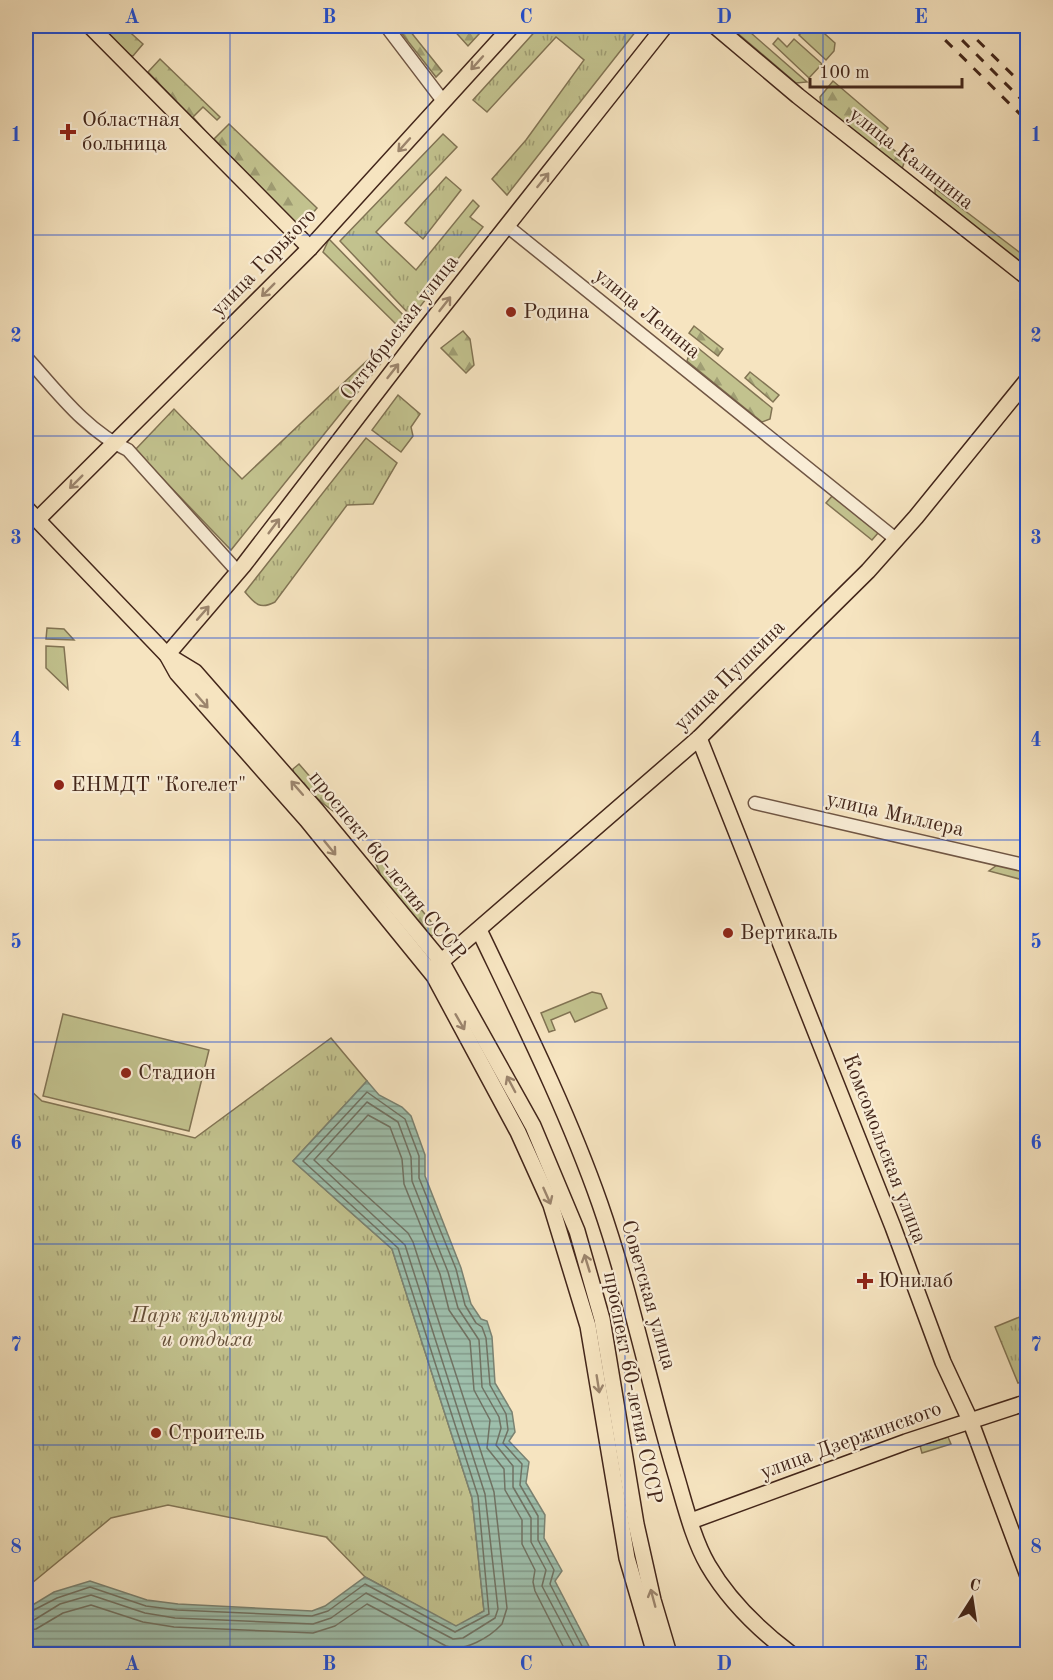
<svg xmlns="http://www.w3.org/2000/svg" width="1053" height="1680" font-family="'Old Standard TT',serif">
<defs>
<pattern id="forest-firs" width="22" height="20" patternUnits="userSpaceOnUse" patternTransform="scale(1.5)"><rect width="22" height="20" fill="#c2c28e"/><path d="M5 1l3.5 6h-7zM16 11l3.5 6h-7z" fill="#9f9d73"/></pattern>
<pattern id="park-tufts" width="24" height="20" patternUnits="userSpaceOnUse" patternTransform="scale(1.5)"><rect width="24" height="20" fill="#c2c28e"/><path d="M3 7l-1-3M5 7V3M7 7l1-3M15 17l-1-3M17 17v-4M19 17l1-3" fill="none" stroke="#9f9d73"/></pattern>
<pattern id="water-rules" width="6" height="5" patternUnits="userSpaceOnUse" patternTransform="scale(1.5)"><rect width="6" height="5" fill="#9ebfac"/><path d="M0 2.5h6" fill="none" stroke="#829b8b"/></pattern>
</defs>
<rect width="100%" height="100%" fill="#f6e4c0"/>
<filter id="stains"><feTurbulence type="fractalNoise" baseFrequency=".00333" numOctaves="4"/><feColorMatrix values="0 0 0 0 .2 0 0 0 0 .09 0 0 0 0 .02 0 0 0 .5 -.17"/></filter>
<radialGradient id="worn" r=".72"><stop offset=".6" stop-color="#630" stop-opacity="0"/><stop offset="1" stop-color="#630" stop-opacity=".3"/></radialGradient>
<!-- grass -->
<g fill="#c2c28e" stroke="#827454" stroke-width="1.5">
<path d="M729,26H743L807,82L796,83Z"/>
<path d="M808,26H816L835,43L834,51L826,60L799,35Z"/>
<path d="M778,38L787,47L794,39L822,64L809,78L773,44Z"/>
<path d="M935,188L1027,258V268L935,194Z"/>
<path d="M329,239L407,319L402,330L323,252Z"/>
<path d="M47,628L64,629L74,640L46,639Z"/>
<path d="M46,646L64,647L68,689L46,668Z"/>
<path d="M997,865L1027,872V881L989,871Z"/>
<path d="M592,992L601,994L607,1008L575,1022L570,1012L551,1020L555,1030L549,1032L541,1013Z"/>
<path d="M63,1014L209,1050L189,1131L43,1096Z"/>
<path d="M948,1437L951,1444L922,1453L920,1446Z"/>
</g>
<!-- forest -->
<g fill="url(#forest-firs)" stroke="#827454" stroke-width="1.5">
<path d="M99,26H123L143,44L133,56L129,55Z"/>
<path d="M396,26H406L442,71L436,77Z"/>
<path d="M450,26H470L479,34L468,46Z"/>
<path d="M160,59L220,117L217,120L203,107L193,117L206,132L148,72Z"/>
<path d="M833,81L888,128L883,134V140L905,160L902,169L821,105L820,97Z"/>
<path d="M229,124L317,208L299,229L214,139Z"/>
<path d="M694,326L723,349L718,356L689,333Z"/>
<path d="M463,331L470,339L474,365L466,373L441,348Z"/>
<path d="M698,348L772,408L770,419L762,422L687,361L690,351Z"/>
<path d="M750,372L779,395L773,402L745,378Z"/>
<path d="M833,495L877,530L878,533L872,540L826,503Z"/>
<path d="M299,764L346,818L344,819L321,802L294,775L293,769Z"/>
<path d="M369,846L438,930L429,938L383,881Z"/>
</g>
<!-- park -->
<g fill="url(#park-tufts)" stroke="#827454" stroke-width="1.5">
<path d="M540,26H640L507,195L492,179L526,140L584,60L556,37L487,112L473,100Z"/>
<path d="M443,134L457,147L376,232L416,270L473,200L479,206L470,217L483,227L415,313L410,315L340,241Z"/>
<path d="M446,177L461,190L423,239L405,223Z"/>
<path d="M374,354L382,362L231,550L135,450L174,409L242,479Z"/>
<path d="M398,395L420,414L411,427L413,436L401,452L372,430Z"/>
<path d="M366,438L397,463L373,504L347,505L275,602C260,610 255,604 245,592Z"/>
<path d="M331,1038L367,1081L293,1161L392,1249L472,1498L484,1611L456,1627L365,1577L326,1537L168,1505L111,1518L26,1588V1049L29,1089L42,1101L195,1138Z"/>
<path d="M1022,1316L1027,1331L1024,1336L1027,1347V1380L1018,1383L995,1327Z"/>
</g>
<!-- water -->
<path fill="url(#water-rules)" stroke="#7a8272" stroke-width="1.5" d="M367,1081L379,1095L402,1107L411,1116L425,1155V1176L461,1268L471,1304L481,1319L487,1321L492,1337L495,1383L512,1412L515,1432L509,1441L529,1462L526,1483L545,1515L544,1538L562,1571L555,1581L593,1654H26V1609L54,1592L90,1581L147,1600L178,1604L312,1611L325,1606L365,1577L456,1626L484,1611L472,1498L392,1249L293,1161Z"/>
<g fill="none" stroke-linecap="round" stroke-linejoin="round">
<!-- shore -->
<g stroke="#707263" stroke-width="1.5">
<path d="M26,1614L57,1598L90,1587L146,1606L177,1610L312,1616L328,1611L365,1584L455,1632L489,1614L478,1496L398,1248L303,1161L367,1092L405,1119L419,1156V1178L456,1269L465,1305L476,1323L482,1327L486,1338L490,1385L506,1414L508,1430L503,1443L522,1464L520,1485L538,1516V1540L554,1570L550,1584L586,1654"/>
<path d="M26,1621L34,1620L60,1604L91,1595L145,1613L175,1618L313,1624L331,1618L366,1593L453,1639L463,1638L495,1618L498,1609L485,1494L405,1245L314,1160L367,1102L398,1122L411,1157L412,1181L448,1272L458,1308L479,1340L482,1387L499,1417L501,1428L496,1445L513,1466V1487L531,1518V1542L546,1570L542,1586L578,1654"/>
<path d="M26,1630L36,1629L63,1613L91,1605L143,1622L174,1627L313,1633L335,1626L367,1604L446,1646C464,1653 490,1637 502,1624L507,1608L494,1492L413,1242L408,1233L327,1160L368,1115L390,1127L402,1159L404,1184L440,1274L449,1310L470,1341L474,1390L490,1420L487,1448L504,1469L505,1490L522,1520V1544L535,1570L533,1582L535,1591L567,1654"/>
</g>
<defs>
<g id="minor">
<path d="M386,26L443,101"/>
<path d="M507,226L897,540"/>
<path d="M26,357C56,390 86,431 128,450L238,572"/>
<path d="M755,803L1028,866"/>
</g>
<g id="major">
<path d="M90,26L310,248"/>
<path d="M715,26L798,96L1028,278"/>
<path d="M26,508L167,655L177,673L307,820L434,976L518,1132L551,1205L588,1326L627,1558L655,1654"/>
<path d="M37,520L310,248L512,26"/>
<path d="M167,655L195,672L317,811L441,961L533,1126L577,1231L602,1319L636,1524L653,1600L669,1654"/>
<path d="M167,655L243,566L422,333L665,26"/>
<path d="M699,738L893,1227L943,1362L970,1420L1028,1576"/>
<path d="M479,930C522,1020 567,1110 600,1204C631,1293 649,1385 676,1475C685,1505 693,1539 708,1565C729,1601 758,1629 791,1654"/>
<path d="M435,967L699,738L868,571L916,517L1028,379"/>
<path d="M691,1521L906,1442L1028,1402"/>
</g>
</defs>
<!-- minor casing -->
<use href="#minor" stroke="#705644" stroke-width="15"/>
<!-- major casing -->
<use href="#major" stroke="#43261a" stroke-width="18"/>
<!-- minor -->
<use href="#minor" stroke="#f9edd6" stroke-width="12"/>
<!-- major -->
<use href="#major" stroke="#f6e4c0" stroke-width="15"/>
<!-- rail -->
<g stroke="#43261a" stroke-width="3" stroke-dasharray="10 10" stroke-linecap="butt">
<path d="M931,26L1028,122"/>
<path d="M948,26L1028,106"/>
<path d="M963,26L1028,90"/>
</g>
</g>
<!-- one-way arrows -->
<defs><path id="oneway-shaft" d="M-6 0H5M1.5-3L5.5 0L1.5 3" fill="none" stroke-width="1.6" stroke-linecap="round" stroke-linejoin="round" transform="scale(1.5)"/></defs>
<g stroke="#9c856d">
<use href="#oneway-shaft" transform="translate(477 63) rotate(132)"/>
<use href="#oneway-shaft" transform="translate(404 145) rotate(132)"/>
<use href="#oneway-shaft" transform="translate(543 180) rotate(-51)"/>
<use href="#oneway-shaft" transform="translate(268 290) rotate(135)"/>
<use href="#oneway-shaft" transform="translate(445 304) rotate(-52)"/>
<use href="#oneway-shaft" transform="translate(393 371) rotate(-52)"/>
<use href="#oneway-shaft" transform="translate(76 482) rotate(135)"/>
<use href="#oneway-shaft" transform="translate(274 526) rotate(-53)"/>
<use href="#oneway-shaft" transform="translate(203 613) rotate(-49)"/>
<use href="#oneway-shaft" transform="translate(202 701) rotate(49)"/>
<use href="#oneway-shaft" transform="translate(297 788) rotate(-131)"/>
<use href="#oneway-shaft" transform="translate(330 848) rotate(51)"/>
<use href="#oneway-shaft" transform="translate(460 1022) rotate(60)"/>
<use href="#oneway-shaft" transform="translate(511 1084) rotate(-118)"/>
<use href="#oneway-shaft" transform="translate(547 1196) rotate(66)"/>
<use href="#oneway-shaft" transform="translate(587 1263) rotate(-107)"/>
<use href="#oneway-shaft" transform="translate(598 1384) rotate(81)"/>
<use href="#oneway-shaft" transform="translate(653 1598) rotate(-105)"/>
</g>
<!-- grid -->
<path fill="none" stroke="#1d4ed8" stroke-width="1.5" stroke-opacity="0.55" d="M230,26V1654M428,26V1654M625,26V1654M823,26V1654M26,235H1028M26,436H1028M26,638H1028M26,840H1028M26,1042H1028M26,1244H1028M26,1445H1028"/>
<!-- markers -->
<g fill="#8f2418" stroke="#f9edd6" stroke-width="2">
<path d="M65 123h6v6h6v6h-6v6h-6v-6h-6v-6h6z"/>
<circle cx="511" cy="312" r="6"/>
<circle cx="59" cy="785" r="6"/>
<circle cx="728" cy="933" r="6"/>
<circle cx="126" cy="1073" r="6"/>
<path d="M862 1272h6v6h6v6h-6v6h-6v-6h-6v-6h6z"/>
<circle cx="156" cy="1433" r="6"/>
</g>
<g text-anchor="middle" dominant-baseline="central" stroke-width="4.5" stroke-linejoin="round" paint-order="stroke">
<!-- poi labels -->
<g font-size="21" fill="#43261a" stroke="#f9edd6" text-anchor="start">
<text x="82" y="120">Областная<tspan x="82" dy="24">больница</tspan></text>
<text x="523" y="312">Родина</text>
<text x="71" y="785">ЕНМДТ "Когелет"</text>
<text x="740" y="933">Вертикаль</text>
<text x="138" y="1073">Стадион</text>
<text x="878" y="1281">Юнилаб</text>
<text x="168" y="1433">Строитель</text>
</g>
<!-- street labels -->
<g font-size="21" fill="#43261a" stroke="#f9edd6">
<text transform="translate(911 159) rotate(38)">улица Калинина</text>
<text transform="translate(264 263) rotate(-46)">улица Горького</text>
<text transform="translate(647 314) rotate(39)">улица Ленина</text>
<text transform="translate(400 328) rotate(-52)">Октябрьская улица</text>
<text transform="translate(730 676) rotate(-45)">улица Пушкина</text>
<text transform="translate(895 815) rotate(13)">улица Миллера</text>
<text transform="translate(387 866) rotate(51)">проспект 60-летия СССР</text>
<text transform="translate(884 1149) rotate(69)">Комсомольская улица</text>
<text transform="translate(648 1295) rotate(74)">Советская улица</text>
<text transform="translate(632 1388) rotate(79)">проспект 60-летия СССР</text>
<text transform="translate(851 1441) rotate(-20)">улица Дзержинского</text>
</g>
<!-- park labels -->
<g font-size="21" font-style="italic" fill="#634d37" stroke="#f9edd6">
<text x="207" y="1316">Парк культуры<tspan x="207" dy="24">и отдыха</tspan></text>
</g>
</g>
<!-- margin -->
<rect width="1053" height="1680" fill="none" stroke="#f6e4c0" stroke-width="66"/>
<!-- north arrow -->
<g transform="translate(972 1599) rotate(12)" stroke="#f9edd6" stroke-width="4.5" paint-order="stroke">
<path d="M0-4.5L10 22L0 15L-10 22Z" fill="#43261a"/>
<text y="-9" font-size="16" font-weight="bold" text-anchor="middle" fill="#43261a">С</text>
</g>
<!-- scale -->
<path d="M810 78v9h152v-9" fill="none" stroke="#43261a" stroke-width="3"/>
<text x="819" y="78" font-size="18" fill="#43261a" stroke="#f9edd6" stroke-width="4.5" paint-order="stroke">100 m</text>
<rect x="33" y="33" width="987" height="1614" fill="none" stroke="#1d4ed8" stroke-width="2"/>
<g font-size="20" text-anchor="middle" font-weight="bold" fill="#1d4ed8">
<text x="132" y="23">A</text>
<text x="329" y="23">B</text>
<text x="526" y="23">C</text>
<text x="724" y="23">D</text>
<text x="921" y="23">E</text>
<text x="16" y="141">1</text>
<text x="1036" y="141">1</text>
<text x="16" y="342">2</text>
<text x="1036" y="342">2</text>
<text x="16" y="544">3</text>
<text x="1036" y="544">3</text>
<text x="16" y="746">4</text>
<text x="1036" y="746">4</text>
<text x="16" y="948">5</text>
<text x="1036" y="948">5</text>
<text x="16" y="1149">6</text>
<text x="1036" y="1149">6</text>
<text x="16" y="1351">7</text>
<text x="1036" y="1351">7</text>
<text x="16" y="1553">8</text>
<text x="1036" y="1553">8</text>
<text x="132" y="1670">A</text>
<text x="329" y="1670">B</text>
<text x="526" y="1670">C</text>
<text x="724" y="1670">D</text>
<text x="921" y="1670">E</text>
</g>
<rect width="100%" height="100%" filter="url(#stains)"/>
<rect width="100%" height="100%" fill="url(#worn)"/>
</svg>
